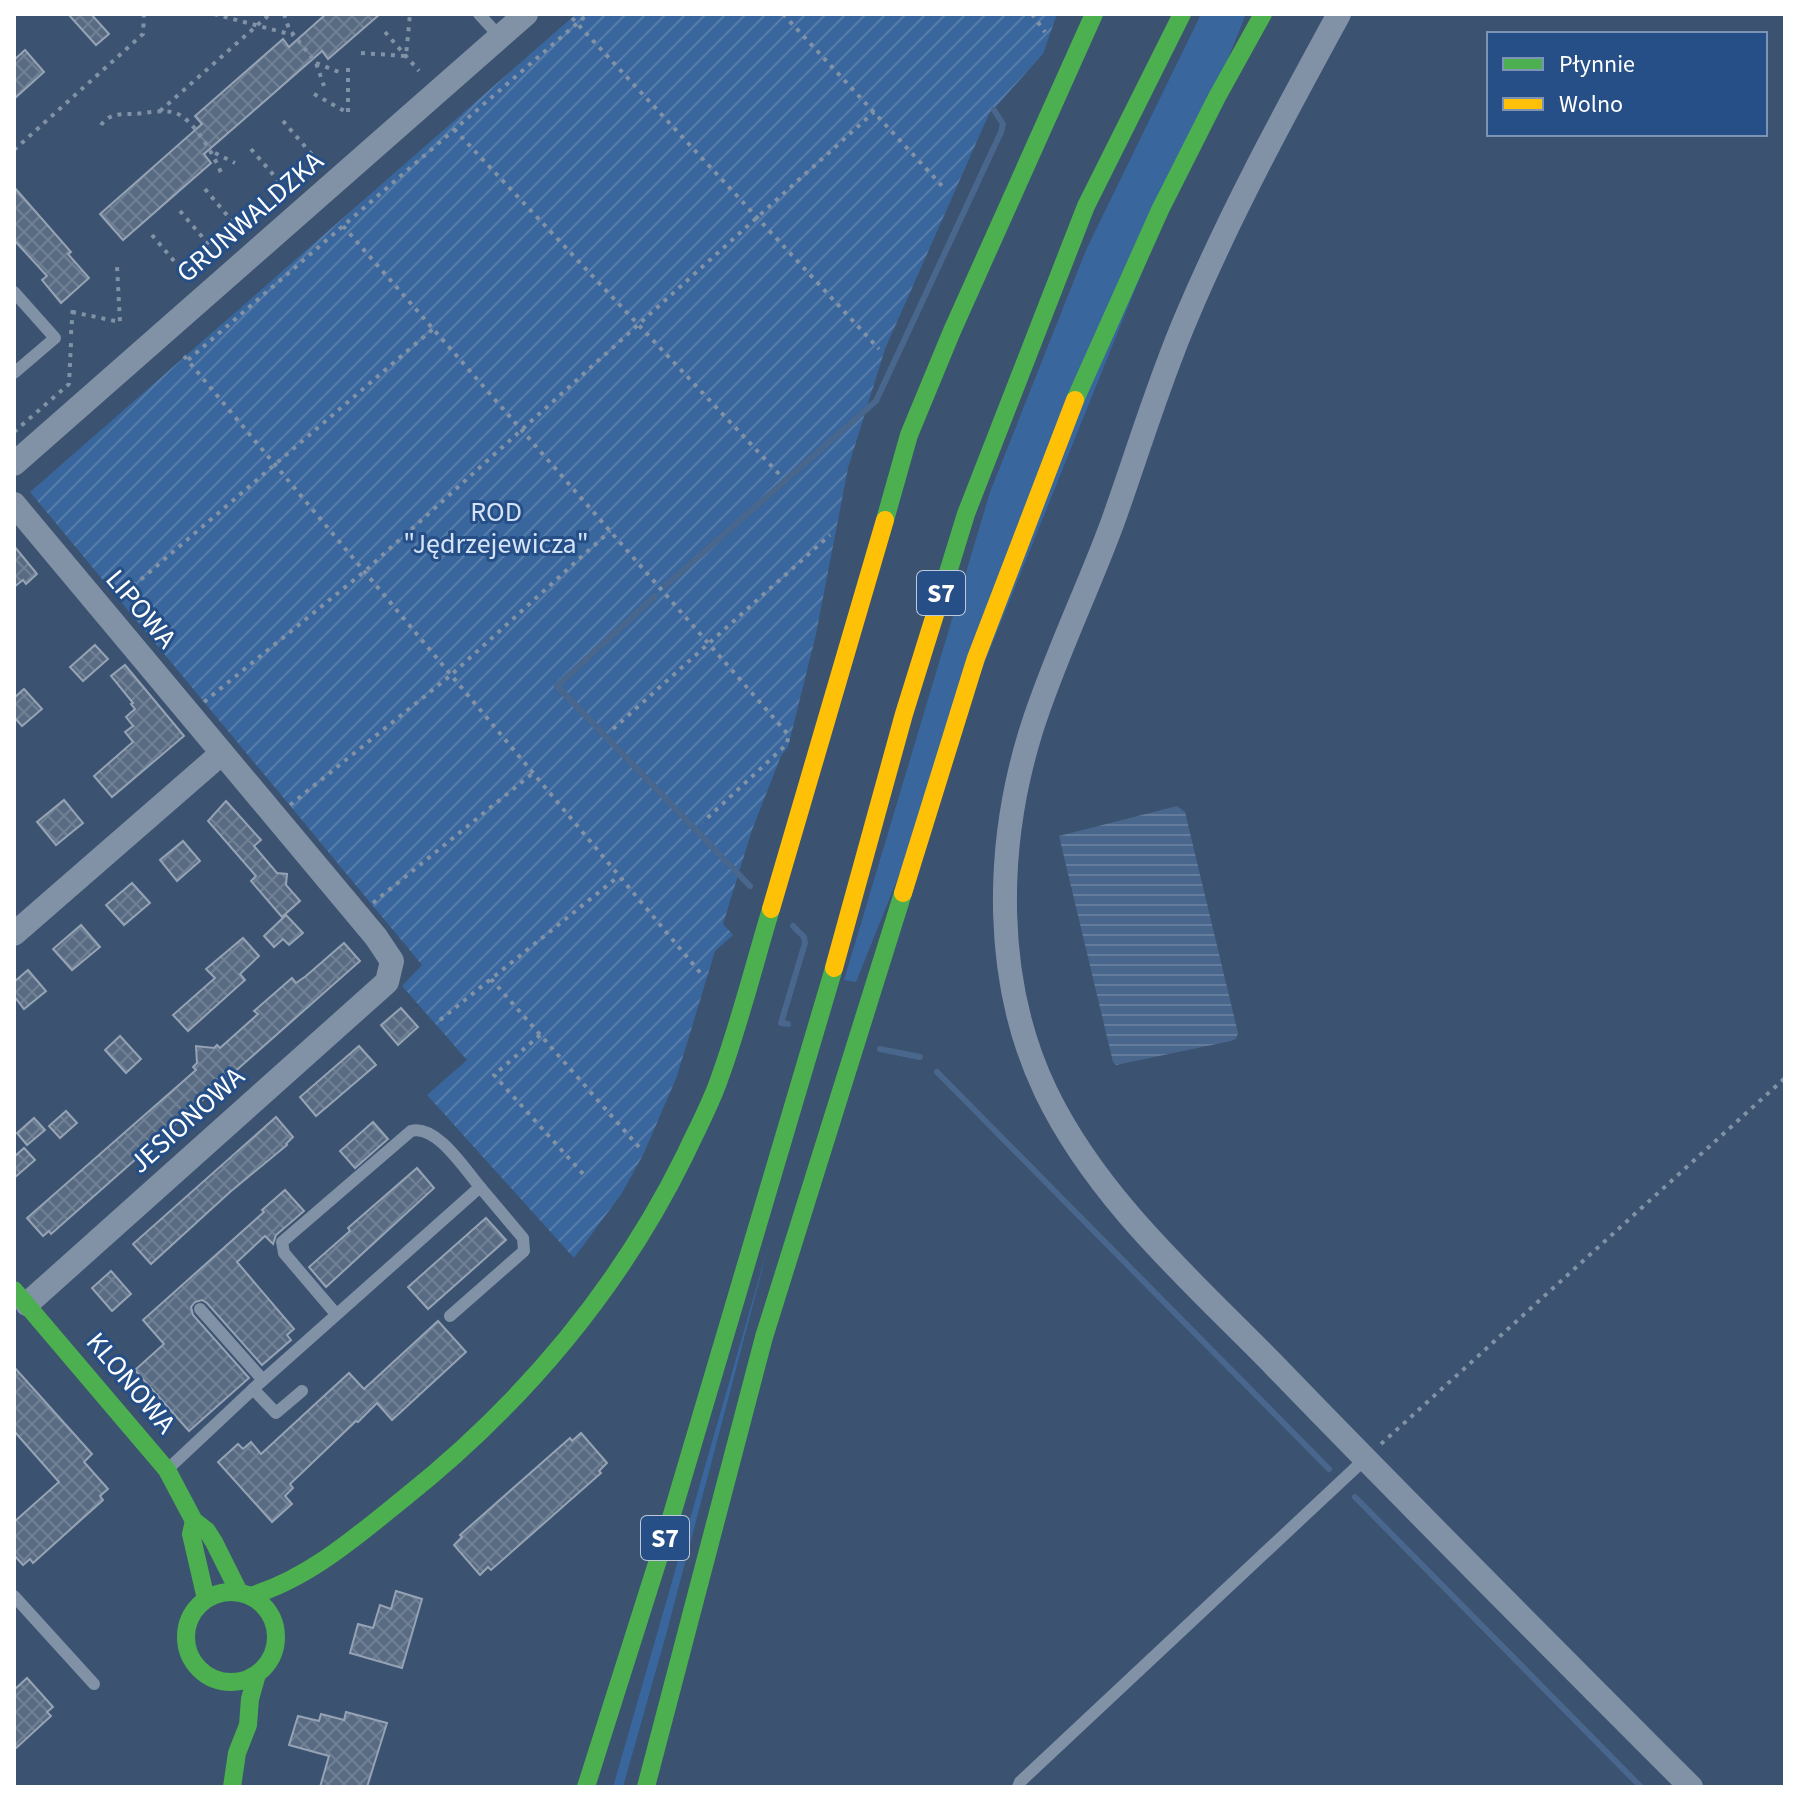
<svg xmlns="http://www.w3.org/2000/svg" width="1799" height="1801" font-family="'Source Sans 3',sans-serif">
<defs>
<pattern id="garden-furrows" width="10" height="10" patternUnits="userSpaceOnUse" patternTransform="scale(2)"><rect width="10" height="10" fill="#39669c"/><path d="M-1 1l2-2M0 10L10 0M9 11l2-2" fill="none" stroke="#577dab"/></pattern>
<pattern id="water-rules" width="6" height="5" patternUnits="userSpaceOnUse" patternTransform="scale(2)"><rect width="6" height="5" fill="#49668c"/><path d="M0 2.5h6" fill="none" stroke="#647d9d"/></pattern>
<pattern id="building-cross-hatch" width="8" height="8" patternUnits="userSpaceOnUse" patternTransform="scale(2)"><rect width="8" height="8" fill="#586b82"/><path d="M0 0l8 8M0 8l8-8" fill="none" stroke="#718195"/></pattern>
</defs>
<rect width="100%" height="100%" fill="#3b5270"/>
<!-- grass -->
<g fill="#39669c">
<path d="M1201,14H1246L856,982L844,980L990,492L1086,250Z"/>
<path d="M770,1240L666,1635L623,1787H613Z"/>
</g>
<!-- garden -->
<path fill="url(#garden-furrows)" d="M576,14H1057L1043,54L989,114L885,349L848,468L816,634L788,747L781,756L752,830L723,924L733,935L715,951L677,1076L644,1153L622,1193L574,1258L427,1095L467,1060L402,986L422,965L30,492Z"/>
<!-- water -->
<path fill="url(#water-rules)" d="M1177,806L1185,812L1238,1033L1236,1039L1231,1041L1116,1065L1113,1062L1059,836Z"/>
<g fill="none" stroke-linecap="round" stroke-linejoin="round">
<!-- stream -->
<g stroke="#49668c" stroke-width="6">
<path d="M665,586L876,401L1001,132L1003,124L994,110"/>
<path d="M655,596L557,686L750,886"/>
<path d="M788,1024L781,1023L805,943L804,937L793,926"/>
<path d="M880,1049L920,1057"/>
<path d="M937,1072L1329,1469"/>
<path d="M1355,1497L1641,1787"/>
</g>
</g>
<!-- building -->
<g fill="url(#building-cross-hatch)" stroke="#95a3b4" stroke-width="2">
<path d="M68,14H91L109,34L96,45Z"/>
<path d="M326,14H380L328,59L322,51L204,154L211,163L123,240L100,214L202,124L195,116L283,39L289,47Z"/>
<path d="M25,50L44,72L14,99V60Z"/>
<path d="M14,187L71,252L68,254L89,278L61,303L42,280L47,276L14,240Z"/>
<path d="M14,546L37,574L26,584L23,580L14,587Z"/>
<path d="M95,645L108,659L83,681L70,667Z"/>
<path d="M125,665L184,736L112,797L94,776L133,742L125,732L133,726L126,717L135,709L131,704L133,703L111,676Z"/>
<path d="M24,689L42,709L22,726L14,717V698Z"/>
<path d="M64,800L83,823L56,845L37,822Z"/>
<path d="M226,801L261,840L254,846L277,873L287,874L286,885L300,901L282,917L251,881L256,876L208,821Z"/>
<path d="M183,841L200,861L177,881L160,860Z"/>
<path d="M132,883L150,903L124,925L106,905Z"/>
<path d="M286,915L303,933L289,945L283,939L274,947L264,936Z"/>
<path d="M81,925L100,947L72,970L53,949Z"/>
<path d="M243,938L259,956L240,974L245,980L188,1031L173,1015L215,978L206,969Z"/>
<path d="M344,943L360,961L51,1234L49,1231L43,1236L27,1218L196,1070L193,1067L197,1063L196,1046L214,1048L217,1045L220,1048L258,1014L254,1011L292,978L296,983L306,976Z"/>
<path d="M28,970L46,991L24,1009L14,996V982Z"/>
<path d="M401,1008L418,1027L398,1045L381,1025Z"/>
<path d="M120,1036L141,1059L126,1073L105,1050Z"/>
<path d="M359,1046L376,1065L316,1116L300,1097Z"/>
<path d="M66,1111L77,1123L60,1138L49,1126Z"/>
<path d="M276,1117L293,1137L286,1144L287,1145L230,1192L151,1264L133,1244Z"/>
<path d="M34,1118L45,1130L27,1145L17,1133Z"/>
<path d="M373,1122L388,1139L355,1168L340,1151Z"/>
<path d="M24,1148L35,1160L14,1178V1157Z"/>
<path d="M417,1168L434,1188L326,1287L309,1267L350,1231L348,1228Z"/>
<path d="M285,1190L304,1211L276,1235L273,1244L265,1236L237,1262L294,1329L287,1335L291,1340L262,1365L207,1303L202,1300L195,1302L191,1307L193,1315L249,1378L189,1431L135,1370L164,1344L143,1320L264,1212L262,1210Z"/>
<path d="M486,1218L506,1240L428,1309L408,1287Z"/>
<path d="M111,1271L131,1294L112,1311L92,1288Z"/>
<path d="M438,1321L466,1352L392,1420L377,1403L358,1422L356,1421L290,1484L293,1488L285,1496L292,1504L272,1522L218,1462L238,1444L243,1449L251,1442L261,1454L349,1373L364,1389Z"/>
<path d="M14,1367L92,1454L84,1462L108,1489L100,1496L103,1500L33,1563L30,1559L23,1565L14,1555V1522L59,1482L14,1431Z"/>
<path d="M581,1433L607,1463L599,1471L601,1473L491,1570L488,1567L480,1575L454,1545L462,1537L460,1535L570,1438L572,1441Z"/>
<path d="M396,1591L422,1599L402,1668L350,1653L358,1624L373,1628L380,1605L391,1609Z"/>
<path d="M27,1678L53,1707L47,1712L51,1716L14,1750V1690Z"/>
<path d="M346,1712L387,1723L367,1787H320L329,1756L289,1745L298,1716L319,1721L321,1714L344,1720Z"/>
</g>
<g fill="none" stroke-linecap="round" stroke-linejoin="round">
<!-- path -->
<g stroke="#8292a6" stroke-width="4" stroke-dasharray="4 6" stroke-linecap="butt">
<path d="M214,14L293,35"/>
<path d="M284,14L289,29L316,63L324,86"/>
<path d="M783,14L944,188"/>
<path d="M1032,14L1045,32"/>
<path d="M572,18L879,349"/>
<path d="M385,32L419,71"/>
<path d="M361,53L406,56L410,14"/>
<path d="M316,63L339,72"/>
<path d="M314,94L348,113V65"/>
<path d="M160,111L270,14"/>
<path d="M283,121L315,158"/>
<path d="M101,125C109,113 122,114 135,114C146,113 161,110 172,112C192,115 215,157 222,175"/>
<path d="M454,129L779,474"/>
<path d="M251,149L284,187"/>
<path d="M14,150L143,34L144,14"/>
<path d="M215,153L235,163"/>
<path d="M205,189L237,227"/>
<path d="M180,211L211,247"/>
<path d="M343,226L786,732L789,736L786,745L703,822"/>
<path d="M152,235L180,268"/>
<path d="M72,312L120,322L117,266"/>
<path d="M71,334L73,306"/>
<path d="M184,356L703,976"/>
<path d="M188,360L588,14"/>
<path d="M14,432L69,384L71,343"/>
<path d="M118,599L433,329"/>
<path d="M204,702L365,571L874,112"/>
<path d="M613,729L830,535"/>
<path d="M290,805L451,675L610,531"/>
<path d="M373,903L533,773"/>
<path d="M491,979L639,1147"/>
<path d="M440,1020L619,876"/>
<path d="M540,1035L494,1075L584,1175"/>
<path d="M1381,1444L1785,1078"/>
</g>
<!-- lane -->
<g stroke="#8292a6" stroke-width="12">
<path d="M479,14L500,37"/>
<path d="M14,292L55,338L14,373"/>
<path d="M200,1309L263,1380"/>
<path d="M336,1314L284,1253L282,1242L411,1131C436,1124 464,1168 480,1187"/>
<path d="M253,1389L276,1413L302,1391"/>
<path d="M169,1468L253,1389L480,1187L523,1238L524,1251L450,1316"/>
<path d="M14,1596L94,1684"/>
<path d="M1018,1787L1020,1782L1365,1459"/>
</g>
<!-- street -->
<g stroke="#8292a6" stroke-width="24">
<path d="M1339,14C1285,113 1231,212 1187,316C1158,383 1137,455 1112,524C1086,594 1053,661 1031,731C995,847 993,982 1046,1092C1098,1200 1193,1282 1275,1366C1412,1508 1552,1648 1691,1787"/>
<path d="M14,464L526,14"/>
<path d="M14,504L376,937L392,961L387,982L27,1304"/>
<path d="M14,934L222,753"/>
</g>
<!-- fast -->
<g stroke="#4caf50" stroke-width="18">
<path d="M1075,400L1160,210L1217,97L1263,14"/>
<path d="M885,520L909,435L952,331L1094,14"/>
<path d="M942,592L966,514L1086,206L1182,14"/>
<path d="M14,1290L167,1470L194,1521L207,1531L214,1542L239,1592"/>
<path d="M194,1521L191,1534L206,1599"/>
<circle cx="231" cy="1637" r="45"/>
<path d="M250,1596C308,1579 357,1536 403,1499C521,1405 618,1291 685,1155C697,1129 711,1104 720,1077C740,1022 754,965 771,909"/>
<path d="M232,1787L237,1753L248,1725L250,1699L257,1674"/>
<path d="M586,1787L665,1538L834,968"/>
<path d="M646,1787L764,1337L903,893"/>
</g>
<!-- slow -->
<g stroke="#ffc107" stroke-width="18">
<path d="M903,893L976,658L1075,400"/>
<path d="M771,909L885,520"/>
<path d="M834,968L904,714L942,592"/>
</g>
</g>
<g text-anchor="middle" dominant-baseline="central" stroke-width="6" stroke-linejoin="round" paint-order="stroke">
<!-- shield labels -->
<g fill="#254f86" stroke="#becadb" stroke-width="2">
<rect x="917" y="571" width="48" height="44" rx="6"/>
<rect x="641" y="1516" width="48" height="44" rx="6"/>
</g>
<g font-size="26" font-weight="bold" fill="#fff">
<text x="941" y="593">S7</text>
<text x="665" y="1538">S7</text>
</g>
<!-- street labels -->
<g font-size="28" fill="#fff" stroke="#254f86">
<text transform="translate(250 217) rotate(-41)">GRUNWALDZKA</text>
<text transform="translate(141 609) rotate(50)">LIPOWA</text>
<text transform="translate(187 1120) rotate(-42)">JESIONOWA</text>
<text transform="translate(131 1383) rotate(50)">KLONOWA</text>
</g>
<!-- park labels -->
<g font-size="28" fill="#d4e3f7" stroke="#254f86">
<text x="496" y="512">ROD<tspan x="496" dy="32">"Jędrzejewicza"</tspan></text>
</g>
</g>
<!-- border -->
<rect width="1799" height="1801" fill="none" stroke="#ffffff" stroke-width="32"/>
<!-- legend -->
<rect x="1487" y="32" width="280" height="104" fill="#254f86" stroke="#7c95b6" stroke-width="2"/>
<rect x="1503" y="58" width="40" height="12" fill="#4caf50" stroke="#7c95b6" stroke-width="2"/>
<text x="1559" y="72" font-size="24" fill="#ffffff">Płynnie</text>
<rect x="1503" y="98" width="40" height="12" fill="#ffc107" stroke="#7c95b6" stroke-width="2"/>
<text x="1559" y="112" font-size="24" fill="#ffffff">Wolno</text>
</svg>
